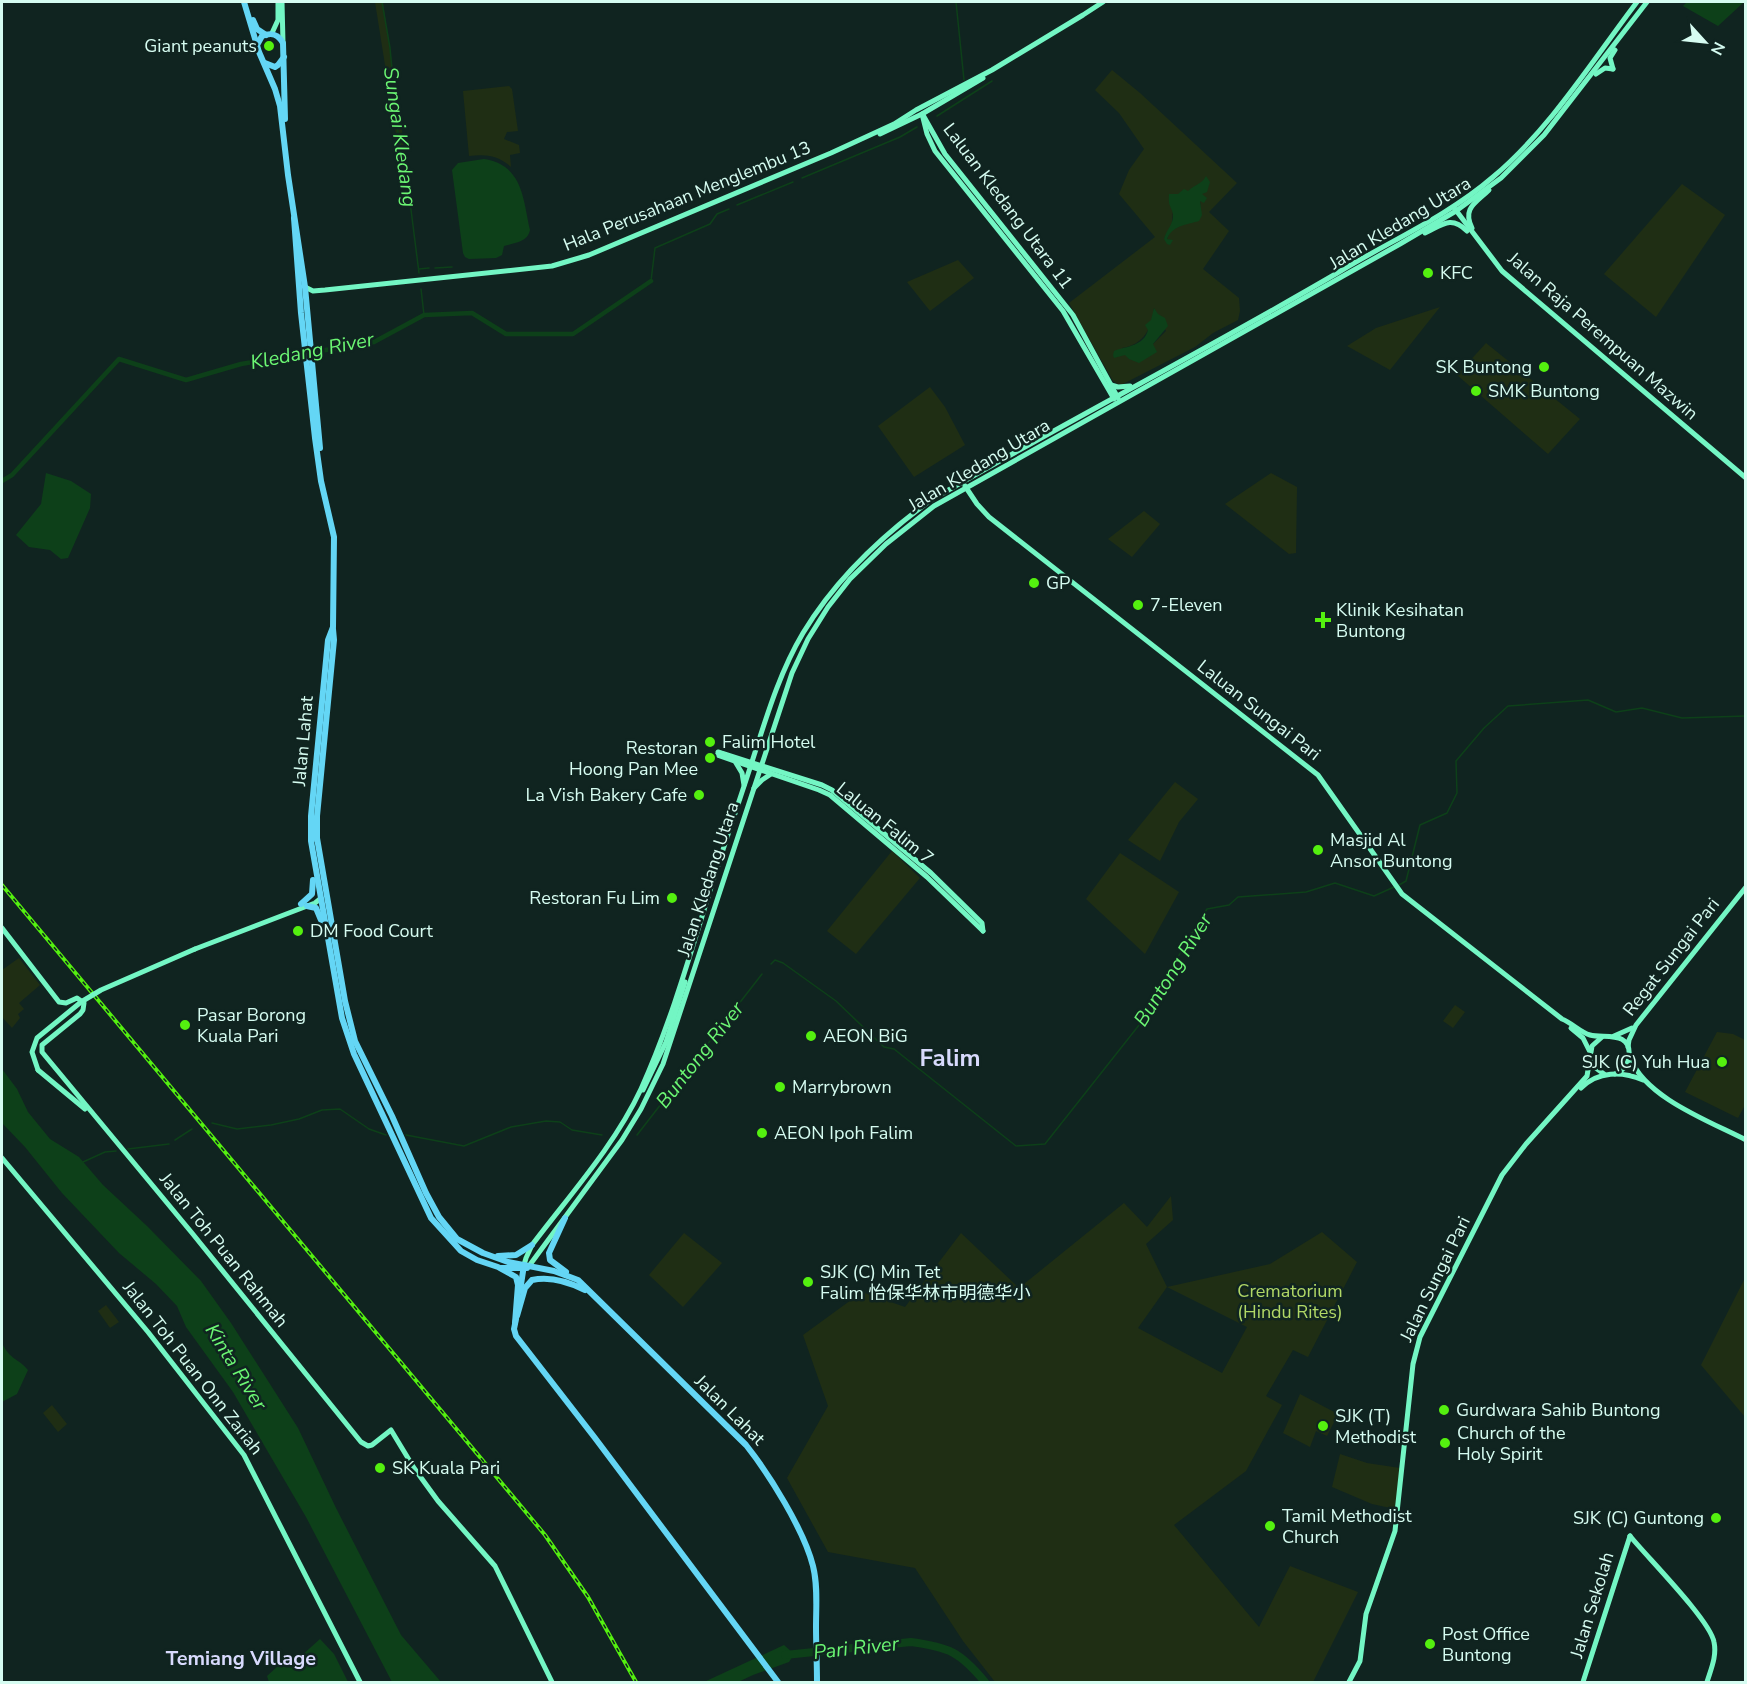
<svg xmlns="http://www.w3.org/2000/svg" width="1747" height="1684" font-family="'Nunito Sans','Noto Sans SC',sans-serif">
<rect width="100%" height="100%" fill="#102420"/>
<!-- green -->
<g fill="#1f2e14" fill-rule="evenodd">
<path d="M375,2H383L407,165L401,166Z"/>
<path d="M1112,70L1140,93L1237,183L1209,212L1229,231L1203,269L1239,298L1240,311L1238,320L1213,333L1195,347L1123,384H1118L1113,381L1069,303L1155,237L1119,194L1129,170L1144,149L1119,113L1095,90ZM1203,182L1200,200L1201,215L1170,231L1167,239L1169,240L1164,239C1166,233 1169,231 1171,226C1173,222 1172,217 1173,212C1178,199 1191,187 1203,182ZM1154,308L1166,331L1153,344L1129,359L1122,348C1143,345 1152,329 1154,308Z"/>
<path d="M509,86L512,89L518,131L507,132L504,139L519,145L520,153L510,155L511,167C498,155 485,154 469,156L463,91Z"/>
<path d="M1682,184L1725,215L1656,317L1604,274Z"/>
<path d="M958,260L974,278L930,311L907,282Z"/>
<path d="M1440,307L1390,370L1347,346L1376,328Z"/>
<path d="M1486,343L1580,419L1548,454L1457,375Z"/>
<path d="M930,387L945,407L965,445L914,477L878,426Z"/>
<path d="M1271,473L1297,487L1296,553L1289,554L1225,504Z"/>
<path d="M1144,511L1160,524L1132,557L1108,539Z"/>
<path d="M1175,782L1198,799L1179,822L1160,861L1128,840Z"/>
<path d="M892,851L920,878L856,954L827,931Z"/>
<path d="M1120,853L1179,892L1145,954L1086,899Z"/>
<path d="M19,958L40,985L19,1003L24,1009L18,1014L20,1018L12,1028L2,1017V970Z"/>
<path d="M1455,1005L1465,1012L1453,1028L1443,1021Z"/>
<path d="M1717,1032L1733,1034L1745,1040V1105L1738,1118L1685,1092Z"/>
<path d="M1171,1196L1173,1220L1146,1244L1167,1287L1270,1264L1322,1232L1357,1262L1308,1357L1293,1350L1266,1396L1282,1405L1246,1471L1174,1525L1259,1627L1290,1566L1358,1592L1313,1682H995L963,1641L915,1568L828,1552L787,1478L828,1406L803,1335L862,1292L905,1307L961,1233L1019,1288L1124,1203L1147,1227ZM1167,1287L1247,1327L1222,1373L1138,1328Z"/>
<path d="M684,1233L722,1263L683,1307L649,1275Z"/>
<path d="M1745,1278V1417L1701,1365Z"/>
<path d="M106,1305L119,1322L110,1328L98,1311Z"/>
<path d="M1300,1394L1338,1414L1327,1436L1316,1431L1310,1447L1283,1433Z"/>
<path d="M52,1405L67,1424L58,1432L43,1413Z"/>
<path d="M1340,1454L1367,1463L1400,1468L1395,1509L1372,1504L1332,1487Z"/>
</g>
<!-- water -->
<g fill="#0d4019">
<path d="M1687,2H1744L1718,26L1683,6Z"/>
<path d="M484,159C523,165 523,199 530,230C528,242 514,243 504,246L502,255L496,258L469,259L465,257L463,253L452,170L458,163Z"/>
<path d="M1206,176L1210,182L1207,192L1202,194L1207,198L1204,203L1200,201L1202,215L1199,221C1186,225 1173,225 1167,239L1173,240L1170,245L1167,244L1164,239C1166,230 1174,224 1173,214C1171,205 1168,207 1169,194H1178L1184,189L1188,191C1194,185 1202,184 1206,176Z"/>
<path d="M1154,308L1158,314L1165,318L1168,326L1153,344L1157,352L1139,363L1129,359L1125,355L1114,358L1113,355L1114,351C1127,346 1144,346 1148,330L1145,325L1151,320Z"/>
<path d="M46,473L71,481L91,494L90,508L68,558L61,559L50,550L29,547L16,535L41,504Z"/>
<path d="M2,1069L17,1089L28,1112L50,1139L79,1157L103,1185L147,1226L201,1281L231,1323L298,1428L336,1508L401,1635L441,1682H392L306,1517L233,1392L186,1327L177,1306L156,1284L119,1253L62,1193L25,1147L2,1123Z"/>
<path d="M2,1343C10,1360 18,1358 28,1370L17,1394L2,1402Z"/>
<path d="M320,1639L334,1654L348,1682H269L267,1676L278,1666H290Z"/>
<path d="M784,1645L794,1654L789,1662L753,1675L738,1682H704Z"/>
</g>
<g fill="none" stroke-linecap="round" stroke-linejoin="round">
<!-- stream -->
<g stroke="#0d4019" stroke-width="1.5">
<path d="M382,2L390,48L398,133L407,178L419,273"/>
<path d="M956,2L964,80"/>
<path d="M937,116L992,81"/>
<path d="M802,178L900,137L917,127"/>
<path d="M737,205L793,182"/>
<path d="M435,268L452,267"/>
<path d="M419,269L429,268"/>
<path d="M651,281L655,248L710,224L717,214L729,209"/>
<path d="M421,289L424,315"/>
<path d="M1399,885L1406,881L1420,825L1447,813L1457,793L1456,761L1484,728L1508,706L1588,700L1616,712L1642,708L1682,718L1746,716"/>
<path d="M771,964L775,960L783,963L836,1001L884,1047L894,1049L1016,1146L1045,1144L1147,1015L1184,946L1207,909L1229,905L1238,897L1306,892L1335,883L1374,896L1394,887"/>
<path d="M212,1123L237,1129L271,1125L299,1119L322,1110L340,1109L369,1129L386,1135"/>
<path d="M406,1135L464,1146L511,1127L546,1121L560,1122L572,1130L602,1135"/>
<path d="M637,1135L762,974"/>
<path d="M175,1140L192,1129"/>
<path d="M128,1149L169,1144"/>
<path d="M83,1162L105,1152L116,1151"/>
</g>
<!-- canal -->
<path stroke="#0d4019" stroke-width="4.5" d="M2,481L12,475L119,359L186,380L241,364L374,342L424,315L472,313L506,334H573L651,281"/>
<!-- river -->
<path stroke="#0d4019" stroke-width="8" d="M785,1655L911,1642C949,1647 960,1652 985,1682"/>
<!-- secondary -->
<g stroke="#73f6c4" stroke-width="5">
<path d="M282,2L283,43"/>
<path d="M272,33L278,20V2"/>
<path d="M1613,69L1610,58L1615,50"/>
<path d="M1596,74L1605,68L1613,69"/>
<path d="M922,114L927,134L935,151L1063,311L1114,399"/>
<path d="M923,115L945,154L1073,315L1118,398"/>
<path d="M880,134L922,114L983,78"/>
<path d="M1455,209L1502,271L1746,478"/>
<path d="M1472,228C1462,208 1476,203 1489,190"/>
<path d="M1425,233C1442,225 1451,215 1467,231"/>
<path d="M305,287L313,291L325,290L552,266L589,255L831,153L894,124L916,110L992,70L1083,15L1103,2"/>
<path d="M1111,385L1118,387L1130,386"/>
<path d="M965,486L977,504L989,517L1318,775L1402,894L1562,1019C1572,1023 1580,1032 1590,1035C1604,1039 1632,1030 1629,1057C1628,1066 1622,1071 1615,1074"/>
<path d="M718,752L822,785L832,790L931,873L982,923L983,931"/>
<path d="M717,755L819,790L830,795L927,877L983,931"/>
<path d="M736,763L742,773L744,785"/>
<path d="M754,788L762,780L771,774"/>
<path d="M2,928L59,1002L66,1003L77,998L84,1003L83,1010L80,1014L42,1045V1052L192,1233L361,1442L368,1446L372,1445L391,1430L414,1468L438,1501L495,1566L552,1682"/>
<path d="M195,949L315,903L320,899"/>
<path d="M1571,1028L1583,1038L1590,1052"/>
<path d="M1614,1036L1632,1028"/>
<path d="M1628,1047L1629,1040L1636,1025L1746,887"/>
<path d="M1630,1058C1646,1098 1709,1121 1746,1140"/>
<path d="M1590,1060L1593,1066L1604,1074"/>
<path d="M38,1070L85,1109"/>
<path d="M1581,1088C1598,1071 1622,1071 1643,1080"/>
<path d="M643,1090L666,1042L685,982"/>
<path d="M2,1158L148,1332L244,1455L360,1682"/>
<path d="M524,1265L526,1258L532,1245C569,1196 615,1145 641,1089C669,1027 688,962 708,897C721,854 736,811 750,768C765,722 778,675 803,633C835,580 880,537 931,500C1066,422 1204,351 1339,272C1390,241 1448,216 1493,177C1551,128 1592,61 1637,2"/>
<path d="M529,1266L622,1140L641,1109L663,1064L792,673L808,639L828,607L850,579L886,544L934,506L1400,244L1456,211L1501,178L1544,135L1647,2"/>
<path d="M1630,1536C1647,1557 1710,1620 1714,1642C1717,1656 1711,1669 1707,1682"/>
<path d="M1349,1682L1360,1661L1366,1614L1395,1531L1413,1364L1420,1337L1502,1175L1526,1144L1587,1076L1592,1046L1602,1037"/>
<path d="M1583,1682L1630,1536"/>
</g>
<!-- primary -->
<g stroke="#64d6f5" stroke-width="6">
<path d="M244,2L259,52L275,89L280,106L288,175L305,287L320,448"/>
<path d="M253,20L257,29L266,35"/>
<path d="M257,45L262,36C272,32 278,34 283,43L285,119"/>
<path d="M265,63L275,67L278,65L284,57"/>
<path d="M294,218L301,313L315,438L321,481L334,537L333,627L328,640L311,816V841L342,1018L354,1054L431,1218L461,1251L477,1260L498,1267L516,1277L518,1285L515,1323"/>
<path d="M317,838L345,1001L355,1041L392,1116L426,1193L439,1217L457,1239L483,1253L508,1262L554,1271L578,1280L746,1445C769,1474 804,1530 813,1566C818,1586 816,1607 816,1627C816,1645 817,1664 817,1682"/>
<path d="M317,840V816L334,640L333,629"/>
<path d="M301,904L312,894L313,880"/>
<path d="M307,906L316,908L321,920"/>
<path d="M565,1218L549,1253L550,1260L566,1272"/>
<path d="M498,1256L516,1255L532,1245"/>
<path d="M501,1268H527"/>
<path d="M520,1291L524,1265"/>
<path d="M517,1316L525,1288L532,1280C550,1276 569,1282 585,1290"/>
<path d="M516,1319L514,1329L516,1336L595,1438L778,1682"/>
</g>
<defs>
<path id="rail" d="M2,885L545,1535L588,1597L636,1682"/>
</defs>
<!-- rail casing -->
<use href="#rail" stroke="#54f00f" stroke-width="4"/>
<!-- rail -->
<use href="#rail" stroke="#102420" stroke-width="1.5" stroke-dasharray="4.5" stroke-linecap="butt"/>
<!-- secondary-bridge -->
<path stroke="#73f6c4" stroke-width="5" d="M38,1070L32,1052L37,1038L81,1002L101,990L195,949"/>
</g>
<!-- markers -->
<g fill="#54f00f" stroke="#102420" stroke-width="2">
<circle cx="269" cy="46" r="6"/>
<circle cx="1428" cy="273" r="6"/>
<circle cx="1544" cy="367" r="6"/>
<circle cx="1476" cy="391" r="6"/>
<circle cx="1034" cy="583" r="6"/>
<circle cx="1138" cy="605" r="6"/>
<path d="M1320 611h6v6h6v6h-6v6h-6v-6h-6v-6h6z"/>
<circle cx="710" cy="742" r="6"/>
<circle cx="710" cy="758" r="6"/>
<circle cx="699" cy="795" r="6"/>
<circle cx="1318" cy="850" r="6"/>
<circle cx="672" cy="898" r="6"/>
<circle cx="298" cy="931" r="6"/>
<circle cx="185" cy="1025" r="6"/>
<circle cx="811" cy="1036" r="6"/>
<circle cx="1722" cy="1062" r="6"/>
<circle cx="780" cy="1087" r="6"/>
<circle cx="762" cy="1133" r="6"/>
<circle cx="808" cy="1282" r="6"/>
<circle cx="1444" cy="1410" r="6"/>
<circle cx="1323" cy="1426" r="6"/>
<circle cx="1445" cy="1443" r="6"/>
<circle cx="380" cy="1468" r="6"/>
<circle cx="1716" cy="1518" r="6"/>
<circle cx="1270" cy="1526" r="6"/>
<circle cx="1430" cy="1644" r="6"/>
</g>
<g text-anchor="middle" dominant-baseline="central" stroke-width="5" stroke-linejoin="round" paint-order="stroke">
<!-- poi labels -->
<g font-size="18" fill="#d6fcf1" stroke="#102420" text-anchor="start">
<text x="257" y="46" text-anchor="end">Giant peanuts</text>
<text x="1440" y="273">KFC</text>
<text x="1532" y="367" text-anchor="end">SK Buntong</text>
<text x="1488" y="391">SMK Buntong</text>
<text x="1046" y="583">GP</text>
<text x="1150" y="605">7-Eleven</text>
<text x="1336" y="610">Klinik Kesihatan<tspan x="1336" dy="21">Buntong</tspan></text>
<text x="722" y="742">Falim Hotel</text>
<text x="698" y="748" text-anchor="end">Restoran<tspan x="698" dy="21">Hoong Pan Mee</tspan></text>
<text x="687" y="795" text-anchor="end">La Vish Bakery Cafe</text>
<text x="1330" y="840">Masjid Al<tspan x="1330" dy="21">Ansor Buntong</tspan></text>
<text x="660" y="898" text-anchor="end">Restoran Fu Lim</text>
<text x="310" y="931">DM Food Court</text>
<text x="197" y="1015">Pasar Borong<tspan x="197" dy="21">Kuala Pari</tspan></text>
<text x="823" y="1036">AEON BiG</text>
<text x="1710" y="1062" text-anchor="end">SJK (C) Yuh Hua</text>
<text x="792" y="1087">Marrybrown</text>
<text x="774" y="1133">AEON Ipoh Falim</text>
<text x="820" y="1272">SJK (C) Min Tet<tspan x="820" dy="21">Falim 怡保华林市明德华小</tspan></text>
<text x="1456" y="1410">Gurdwara Sahib Buntong</text>
<text x="1335" y="1416">SJK (T)<tspan x="1335" dy="21">Methodist</tspan></text>
<text x="1457" y="1433">Church of the<tspan x="1457" dy="21">Holy Spirit</tspan></text>
<text x="392" y="1468">SK Kuala Pari</text>
<text x="1282" y="1516">Tamil Methodist<tspan x="1282" dy="21">Church</tspan></text>
<text x="1704" y="1518" text-anchor="end">SJK (C) Guntong</text>
<text x="1442" y="1634">Post Office<tspan x="1442" dy="21">Buntong</tspan></text>
</g>
<!-- street labels -->
<g font-size="18" fill="#d6fcf1" stroke="#102420">
<text transform="translate(687 196) rotate(-22)">Hala Perusahaan Menglembu 13</text>
<text transform="translate(1008 206) rotate(53)">Laluan Kledang Utara 11</text>
<text transform="translate(1400 223) rotate(-31)">Jalan Kledang Utara</text>
<text transform="translate(1603 336) rotate(41)">Jalan Raja Perempuan Mazwin</text>
<text transform="translate(979 465) rotate(-31)">Jalan Kledang Utara</text>
<text transform="translate(1259 710) rotate(38)">Laluan Sungai Pari</text>
<text transform="translate(303 741) rotate(-85)">Jalan Lahat</text>
<text transform="translate(885 823) rotate(39)">Laluan Falim 7</text>
<text transform="translate(708 879) rotate(-72)">Jalan Kledang Utara</text>
<text transform="translate(1671 957) rotate(-52)">Regat Sungai Pari</text>
<text transform="translate(224 1250) rotate(51)">Jalan Toh Puan Rahmah</text>
<text transform="translate(1435 1279) rotate(-64)">Jalan Sungai Pari</text>
<text transform="translate(193 1368) rotate(52)">Jalan Toh Puan Onn Zariah</text>
<text transform="translate(730 1410) rotate(45)">Jalan Lahat</text>
<text transform="translate(1592 1605) rotate(-73)">Jalan Sekolah</text>
</g>
<!-- park labels -->
<g font-size="18" fill="#b1d866" stroke="#102420">
<text x="1290" y="1291">Crematorium<tspan x="1290" dy="21">(Hindu Rites)</tspan></text>
</g>
<!-- water labels -->
<g font-size="20" font-style="italic" fill="#6bf673" stroke="#102420">
<text transform="translate(400 137) rotate(82)">Sungai Kledang</text>
<text transform="translate(312 351) rotate(-11)">Kledang River</text>
<text transform="translate(1173 970) rotate(-58)">Buntong River</text>
<text transform="translate(700 1055) rotate(-52)">Buntong River</text>
<text transform="translate(236 1367) rotate(58)">Kinta River</text>
<text transform="translate(856 1648) rotate(-6)">Pari River</text>
</g>
<!-- neighbourhood labels -->
<g font-size="20" font-weight="bold" fill="#d8dafd" stroke="#102420">
<text x="241" y="1658">Temiang Village</text>
</g>
<!-- district labels -->
<g font-size="24" font-weight="bold" fill="#d8dafd" stroke="#102420">
<text x="950" y="1058">Falim</text>
</g>
</g>
<!-- border -->
<rect width="1747" height="1684" fill="none" stroke="#d6fcf1" stroke-width="6"/>
<!-- north arrow -->
<g transform="translate(1705 42) rotate(117)" stroke="#102420" stroke-width="4.5" paint-order="stroke">
<path d="M0-4.5L10 22L0 15L-10 22Z" fill="#d6fcf1"/>
<text y="-9" font-size="16" font-weight="bold" text-anchor="middle" fill="#d6fcf1">N</text>
</g>
</svg>
